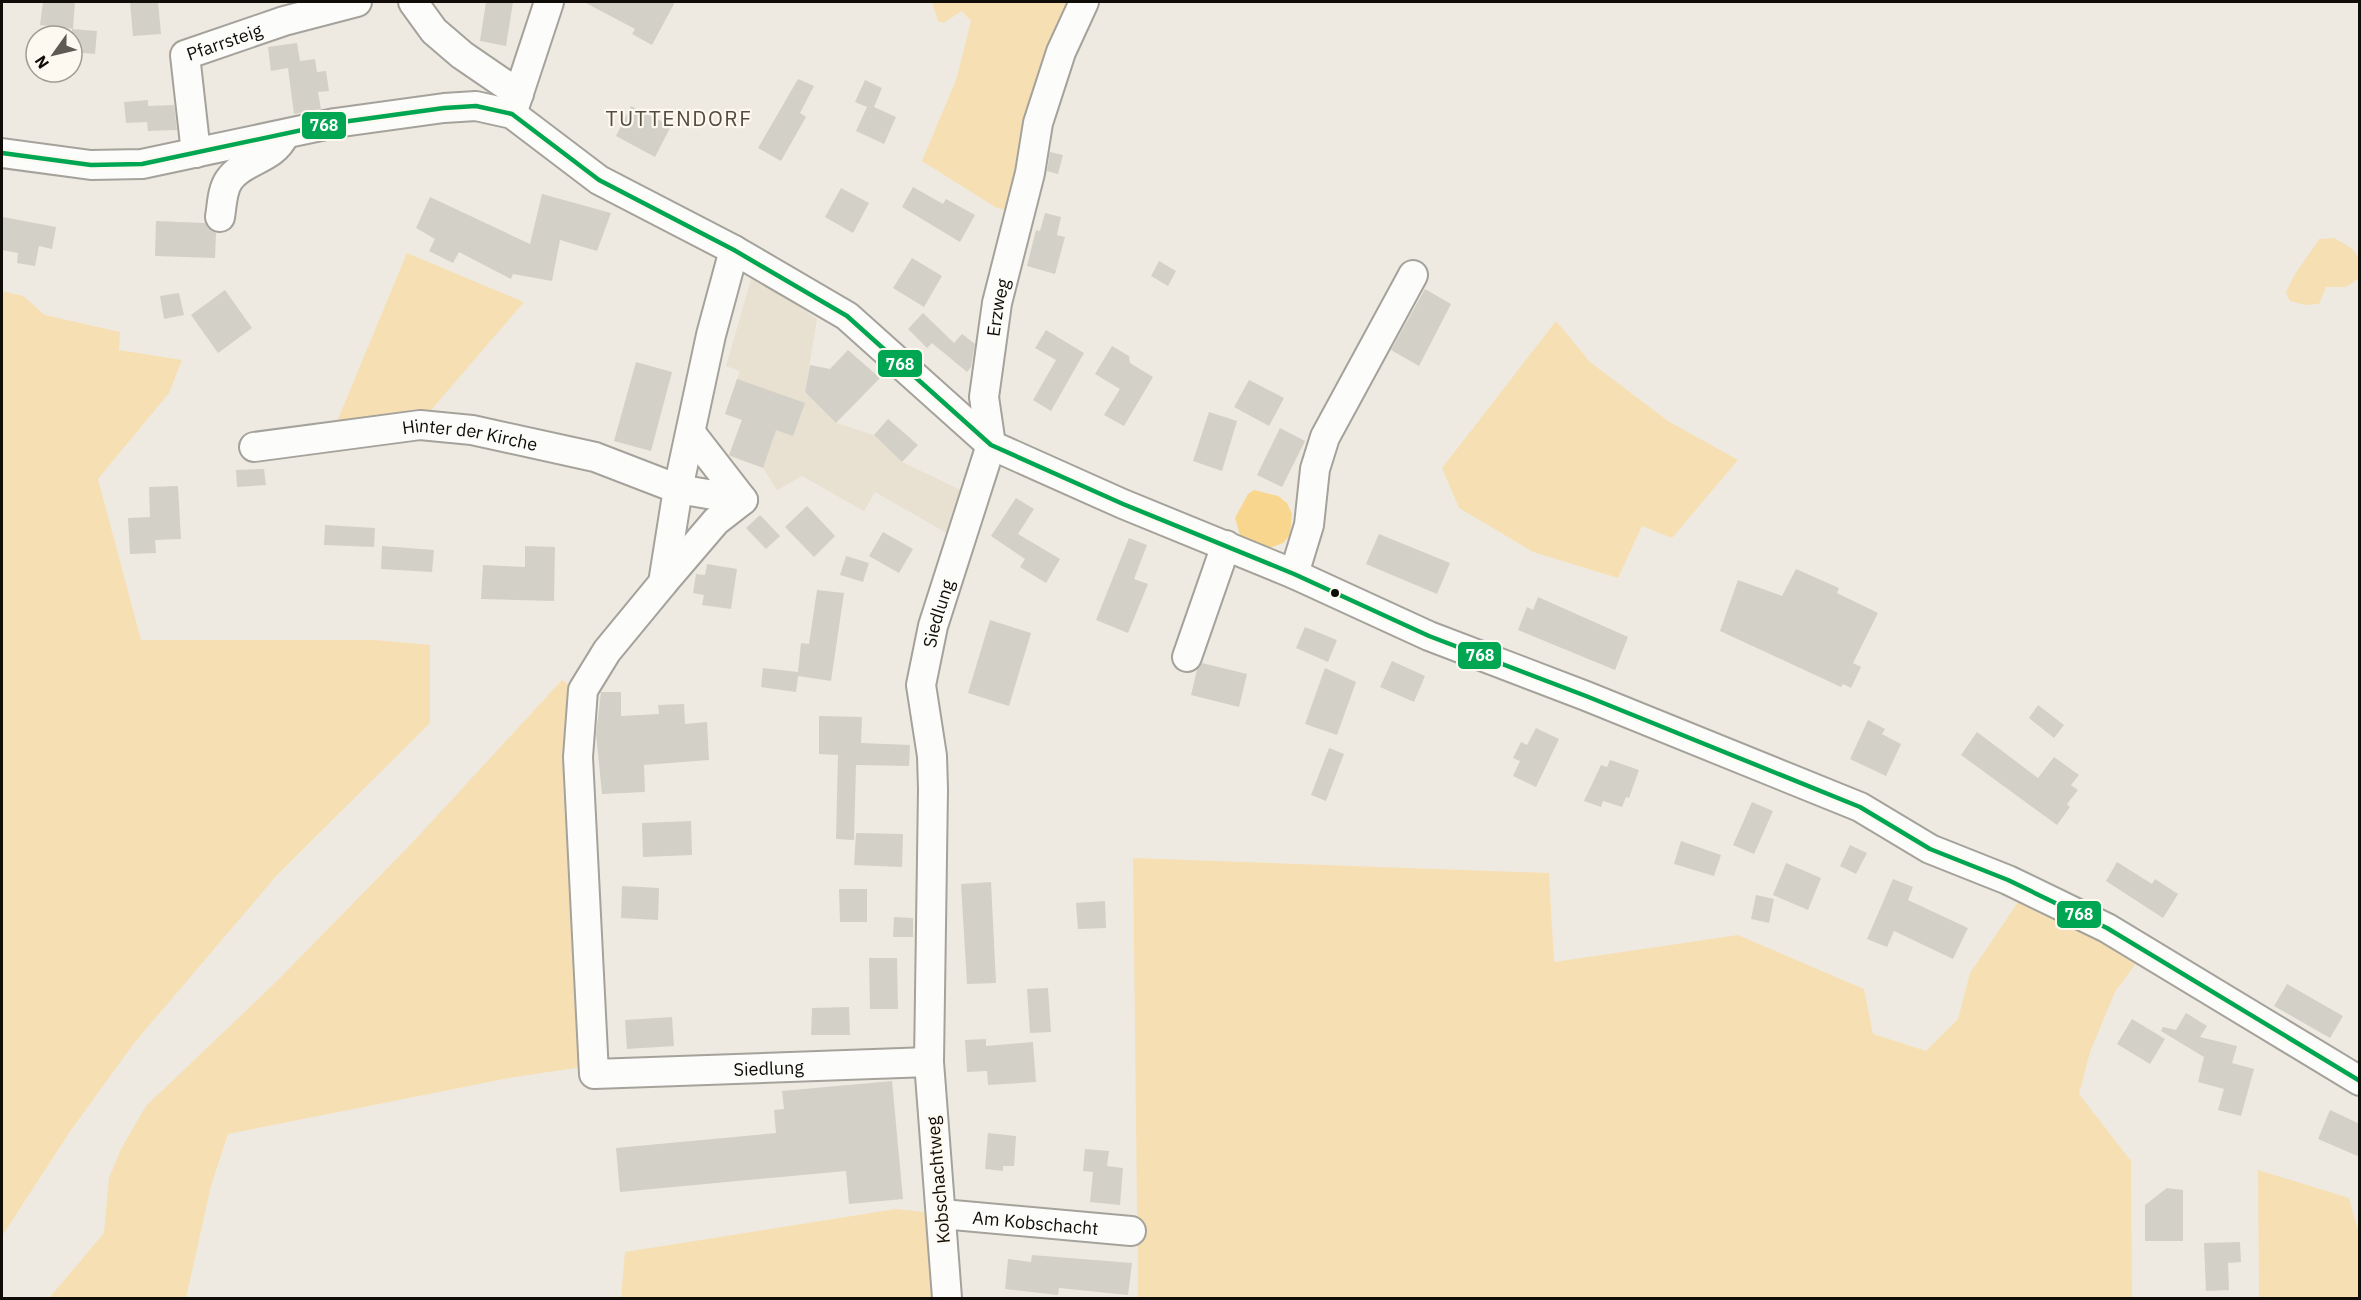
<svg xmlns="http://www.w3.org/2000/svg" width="2361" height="1300" font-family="'IBM Plex Sans',sans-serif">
<rect width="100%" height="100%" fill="#eeeae1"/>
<!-- built -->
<path fill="#e8e0d0" d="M752,276L817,319L805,392L836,423L874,435L902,462L969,494L952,536L875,492L864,511L802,476L777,490L763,468L729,456L742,420L725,414L740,371L726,366Z"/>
<!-- green -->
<g fill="#f6e0b3">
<path d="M932,2H1079L1012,212L995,207L922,161L956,80L971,21L962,11L943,23L938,21Z"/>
<path d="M2334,238C2357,251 2360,251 2359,278L2346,287H2326L2319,304L2305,305L2290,301L2286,293C2293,273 2308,257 2319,239Z"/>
<path d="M407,253L524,302L426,416L336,424Z"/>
<path d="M2,291L23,296L45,315L120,332L119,350L182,360L169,393L98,479L141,640H375L430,645V723L277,875L135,1042L71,1130L2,1236Z"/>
<path d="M1556,321L1590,362L1668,421L1738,460L1672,538L1642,526L1618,578L1533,552L1459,508L1442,468Z"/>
<path d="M562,680L573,688L567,705L582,1067L509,1078L228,1134L211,1186L186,1298H49L104,1233L109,1178L121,1149L146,1106L277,981L411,844Z"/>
<path d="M1133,858L1549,873L1554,962L1738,935L1864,989L1873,1034L1926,1051L1958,1019L1970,973L2021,898L2140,958L2115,992L2090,1052L2079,1094L2131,1161L2132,1298H1138Z"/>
<path d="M2258,1170L2349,1198L2359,1234V1298H2259Z"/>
<path d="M896,1209L933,1213L939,1298H621L625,1252Z"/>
</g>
<!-- water -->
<path fill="#f8d68e" d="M1254,490L1278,496L1287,503L1292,514L1290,535L1283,543L1269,548L1249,542L1240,535L1235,518L1248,494Z"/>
<!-- building -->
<g fill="#d3d0c8">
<path d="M43,2H75L73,29L40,25Z"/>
<path d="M130,2H158L161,34L133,36Z"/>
<path d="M486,2H513L506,46L480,41Z"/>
<path d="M584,2H675L652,45L632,34L635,29Z"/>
<path d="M72,29L97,31L95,54L72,52Z"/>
<path d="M297,43L300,61L315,59L317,72L326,71L329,91L318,92L321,109L294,114L288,68L271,71L268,47Z"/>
<path d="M798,79L814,86L800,113L806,117L781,161L758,148Z"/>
<path d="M865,80L882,88L874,107L896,117L884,144L856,131L867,107L855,102Z"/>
<path d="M148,100V106L174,105L177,130L148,131L147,122L126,123L124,102Z"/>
<path d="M631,106L671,126L655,157L616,136Z"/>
<path d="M1050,152L1063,155L1058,174L1047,171Z"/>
<path d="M913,187L943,204L946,199L975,215L960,242L902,207Z"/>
<path d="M841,188L869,203L853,233L825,217Z"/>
<path d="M542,194L611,213L597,251L560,240L552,281L513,274L511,279L459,252L453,263L429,251L435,239L416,228L430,197L530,244Z"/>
<path d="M1045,213L1061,217L1057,235L1065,237L1055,274L1027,266L1036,230L1040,231Z"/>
<path d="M3,217L56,227L52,249L39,246L35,266L17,263L18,253L2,250Z"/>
<path d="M156,221L205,223L216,233L215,258L155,256Z"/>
<path d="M912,258L942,276L924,307L893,288Z"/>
<path d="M1159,261L1176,271L1168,286L1151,276Z"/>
<path d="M1425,289L1451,304L1419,366L1391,350Z"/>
<path d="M225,290L252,328L218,353L191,315Z"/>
<path d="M179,293L184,315L164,319L160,296Z"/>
<path d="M923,313L954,343L962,334L975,344L971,367L967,372L932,343L927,348L908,329Z"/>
<path d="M1046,330L1084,353L1051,411L1033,400L1056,360L1035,348Z"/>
<path d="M1112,346L1129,356L1130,363L1153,377L1124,426L1104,415L1120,389L1095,374Z"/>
<path d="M848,350L880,378L836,423L805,392L810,365L830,369Z"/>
<path d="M636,362L672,372L651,451L614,441Z"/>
<path d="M737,379L805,403L793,436L776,430L763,468L729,455L742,420L725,414Z"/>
<path d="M1249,380L1284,398L1269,426L1234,407Z"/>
<path d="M1209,412L1237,421L1222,471L1193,461Z"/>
<path d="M888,419L918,445L902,462L874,435Z"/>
<path d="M1280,428L1305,441L1282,487L1257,475Z"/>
<path d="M264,469L266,485L237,487L236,470Z"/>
<path d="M178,486L181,539L155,540L156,553L130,554L128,518L150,517L149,487Z"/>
<path d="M1016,498L1034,509L1018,534L1060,559L1046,583L1020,567L1025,559L991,536Z"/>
<path d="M807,506L835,536L814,557L785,527Z"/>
<path d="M760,515L780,536L766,549L746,528Z"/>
<path d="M325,525L375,528L374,547L324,545Z"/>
<path d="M883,532L913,549L899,573L869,556Z"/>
<path d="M1379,534L1450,563L1437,594L1366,564Z"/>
<path d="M1129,538L1147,545L1134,579L1148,584L1128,633L1096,620Z"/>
<path d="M382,546L434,550L432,572L381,569Z"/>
<path d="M525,546L555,547L554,601L481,599L483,565L525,567Z"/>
<path d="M846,556L869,563L863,582L840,575Z"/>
<path d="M707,564L737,569L731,609L702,605L704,595L693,593L696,574L705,575Z"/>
<path d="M1796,569L1839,588L1837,593L1878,613L1853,663L1861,667L1851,688L1843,684L1841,687L1720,631L1738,580L1782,596Z"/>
<path d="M817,590L844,593L831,681L798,676L796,692L761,687L763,668L798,672L801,643L809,644Z"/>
<path d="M1538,597L1628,637L1615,670L1518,630L1527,607L1533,610Z"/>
<path d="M990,620L1031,633L1009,706L968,693Z"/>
<path d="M1305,627L1337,640L1328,662L1296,648Z"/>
<path d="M1392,661L1425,676L1414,702L1380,687Z"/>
<path d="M1202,663L1247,674L1239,707L1191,695L1197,670Z"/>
<path d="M1325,668L1356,682L1337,735L1305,724Z"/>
<path d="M601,692H621V716L659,714L658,705L684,704L685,724L707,722L709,760L644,765L645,792L602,794L596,734Z"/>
<path d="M2038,705L2064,725L2054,738L2029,718Z"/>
<path d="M819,716L862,717L861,743L910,745L909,766L856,765L854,840L836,839L838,755L819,754Z"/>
<path d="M1868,720L1885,729L1882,734L1901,744L1886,776L1850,759Z"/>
<path d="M1536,728L1559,739L1536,787L1513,776L1520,761L1513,758L1521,742L1527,745Z"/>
<path d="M1977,732L2038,778L2054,757L2079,775L2071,785L2078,790L2067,804L2070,807L2057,825L1961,755Z"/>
<path d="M1329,748L1344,754L1326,801L1311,795Z"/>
<path d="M1610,760L1639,770L1629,798L1626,797L1622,807L1603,801L1601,807L1584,801L1601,765L1607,767Z"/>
<path d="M1752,802L1773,811L1754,854L1733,845Z"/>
<path d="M691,821L692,855L643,857L642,823Z"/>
<path d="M856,833L903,834L902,867L854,865Z"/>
<path d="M1681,841L1721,855L1714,876L1674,864Z"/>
<path d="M1850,845L1867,853L1856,874L1840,866Z"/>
<path d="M2117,862L2152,884L2155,879L2178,894L2163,918L2106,881Z"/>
<path d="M1786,863L1821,878L1808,910L1773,895Z"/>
<path d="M1893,879L1913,887L1908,900L1968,928L1953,959L1894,931L1887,947L1867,939Z"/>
<path d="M991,882L996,983L967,984L961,884Z"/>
<path d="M622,886L659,888L658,920L621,918Z"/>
<path d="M839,889H867V922H840Z"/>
<path d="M1756,895L1774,899L1769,923L1751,919Z"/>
<path d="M1105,901L1106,928L1078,929L1076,903Z"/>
<path d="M894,917L913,918V937H893Z"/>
<path d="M869,958H897L898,1009H870Z"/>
<path d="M2287,984L2343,1016L2330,1038L2274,1006Z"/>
<path d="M1048,988L1051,1032L1030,1033L1027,989Z"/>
<path d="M849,1007L850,1035H811L812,1008Z"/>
<path d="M2186,1013L2207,1026L2200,1037L2237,1046L2232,1063L2254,1069L2241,1116L2218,1110L2224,1089L2198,1082L2204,1057L2161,1031L2163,1027L2176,1030Z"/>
<path d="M672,1017L674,1046L627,1049L625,1020Z"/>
<path d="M2132,1019L2165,1039L2150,1064L2117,1044Z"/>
<path d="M986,1039V1046L1033,1042L1036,1082L988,1085L987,1071L967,1072L965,1040Z"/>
<path d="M892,1081L903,1199L849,1204L846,1171L620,1192L616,1148L776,1133L774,1110L784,1109L782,1091Z"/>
<path d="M2330,1110L2360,1124V1157L2318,1139Z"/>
<path d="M988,1133L1016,1136L1014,1166H1003V1171L985,1169Z"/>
<path d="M1085,1149L1109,1151L1107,1166L1123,1168L1120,1205L1090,1202L1093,1172L1083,1171Z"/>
<path d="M2167,1188L2183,1190V1241H2145V1205Z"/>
<path d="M2240,1242L2241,1262L2228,1263L2229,1290L2206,1291L2204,1243Z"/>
<path d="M1032,1255L1132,1263L1128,1295L1059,1288L1058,1295L1005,1289L1008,1259L1031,1262Z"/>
</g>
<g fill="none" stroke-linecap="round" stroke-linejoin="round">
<defs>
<g id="minor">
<path d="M413,2L434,31L462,55L519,94"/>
<path d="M513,111L549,2"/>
<path d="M2,153L91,165L142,164L335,123L444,108L476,106L512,114L599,180L734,250L847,316L991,445L1123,504L1294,574L1429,636L1586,696L1860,807L1930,849L2008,880L2107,928L2360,1081"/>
<path id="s1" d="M196,153L185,55L284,21L357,2"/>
<path d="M220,217C222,205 222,190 229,180C244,159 273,160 284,136"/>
<path id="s2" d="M734,250L711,335L678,489L663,583L607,651L583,690L578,757L594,1074L929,1062"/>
<path id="s3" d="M254,447L420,425L472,430L595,457L678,489L743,500L691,433"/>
<path d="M1294,574L1309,525L1315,469L1325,437L1413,275"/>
<path d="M663,583L716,521L743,500"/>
<path d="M1187,657L1226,545"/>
<path id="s4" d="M942,1214L1131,1231"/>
<path id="s5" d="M947,1298L929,1062L933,789L932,756L921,685L933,626L991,445L984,397L997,303L1030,173L1038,123L1061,52L1084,2"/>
</g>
</defs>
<!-- minor casing -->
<use href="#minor" stroke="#a5a29b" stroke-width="32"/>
<!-- minor -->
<use href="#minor" stroke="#fcfcfa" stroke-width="28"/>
<defs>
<path id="bus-1" d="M2,153L91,165L142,164L335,123L444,108L476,106L512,114L599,180L734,250L847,316L991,445L1123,504L1294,574L1429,636L1586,696L1860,807L1930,849L2008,880L2107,928L2360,1081"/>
</defs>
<!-- bus-1 casing -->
<use href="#bus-1" stroke="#fef9f0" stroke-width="9"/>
<!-- bus-1 -->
<use href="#bus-1" stroke="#00a651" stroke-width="4.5"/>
</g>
<!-- markers -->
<circle fill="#100d08" stroke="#fef9f0" stroke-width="2" cx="1335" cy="593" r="5"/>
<g text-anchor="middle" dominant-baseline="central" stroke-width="4.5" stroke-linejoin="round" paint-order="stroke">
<!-- street labels -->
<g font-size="18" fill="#100d08" stroke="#fef9f0">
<text stroke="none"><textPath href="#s1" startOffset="140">Pfarrsteig</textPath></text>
<text stroke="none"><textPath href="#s5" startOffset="1004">Erzweg</textPath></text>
<text stroke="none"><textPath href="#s3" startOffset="218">Hinter der Kirche</textPath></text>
<text stroke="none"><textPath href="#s5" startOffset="688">Siedlung</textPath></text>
<text stroke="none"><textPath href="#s2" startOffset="1034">Siedlung</textPath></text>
<text transform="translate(938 1180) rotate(-95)">Kobschachtweg</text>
<text stroke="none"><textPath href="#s4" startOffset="94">Am Kobschacht</textPath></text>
</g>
<!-- quarter labels -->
<g font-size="21" letter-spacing="1.5" fill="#534d40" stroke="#fef9f0">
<text x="679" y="118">TUTTENDORF</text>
</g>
</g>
<g stroke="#fef9f0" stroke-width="2">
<rect x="301" y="111" width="46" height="29" rx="6" fill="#00a651"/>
<rect x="877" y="349" width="46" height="29" rx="6" fill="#00a651"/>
<rect x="1457" y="641" width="45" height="29" rx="6" fill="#00a651"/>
<rect x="2056" y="900" width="46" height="29" rx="6" fill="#00a651"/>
</g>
<g font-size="16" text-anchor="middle" font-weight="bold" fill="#fff">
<text x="324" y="131">768</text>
<text x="900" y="370">768</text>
<text x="1480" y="661">768</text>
<text x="2079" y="920">768</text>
</g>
<!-- border -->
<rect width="2361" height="1300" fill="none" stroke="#100d08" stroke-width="6"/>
<!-- north arrow -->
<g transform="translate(54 54) rotate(236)"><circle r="28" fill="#fef9f0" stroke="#9f9b93" stroke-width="1.5"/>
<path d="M0-4.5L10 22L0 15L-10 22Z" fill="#5e5a54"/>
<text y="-9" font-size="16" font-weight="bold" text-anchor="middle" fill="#100d08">N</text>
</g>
</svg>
